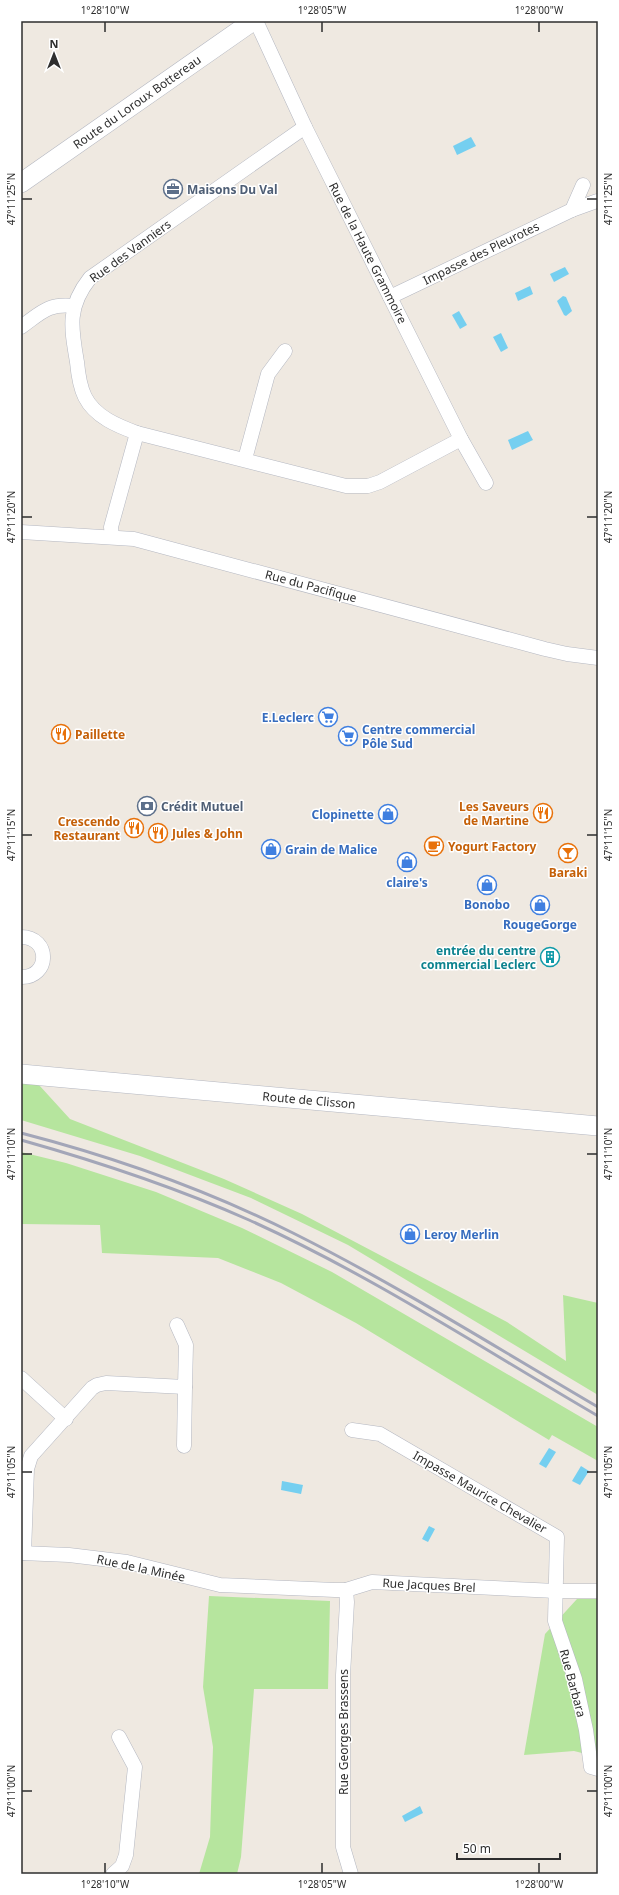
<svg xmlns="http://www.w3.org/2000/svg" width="619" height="1895" font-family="'Noto Sans',sans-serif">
<rect width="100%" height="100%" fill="#efe9e1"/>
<!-- green -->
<g fill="#b6e59e">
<path d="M21,1083L39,1085L70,1119L224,1179L302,1214L507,1322L566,1361L563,1295L598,1303V1395L348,1245L251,1198L140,1156L21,1120Z"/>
<path d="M21,1152L66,1163L156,1192L242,1228L332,1272L598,1427V1461L552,1435L549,1440L356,1323L281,1283L218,1258L102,1253L100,1225L21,1224Z"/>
<path d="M209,1596L330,1601L328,1689H254L241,1857L237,1874H199L210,1837L213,1747L203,1687Z"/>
<path d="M577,1599H598V1757L574,1751L524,1755L545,1634Z"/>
</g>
<!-- water -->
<g fill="#75cff0">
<path d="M471,137L476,146L457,155L453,146Z"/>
<path d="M565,267L569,274L554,282L550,274Z"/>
<path d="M530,286L533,294L518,301L515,293Z"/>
<path d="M563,296L566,297L572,311L566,316L564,315L557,301Z"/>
<path d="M459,311L467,325L460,329L452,315Z"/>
<path d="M501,333L508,348L501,352L493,337Z"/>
<path d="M528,431L533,440L512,450L508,440Z"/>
<path d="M549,1448L556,1452L546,1468L539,1464Z"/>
<path d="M581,1466L589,1471L580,1485L572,1481Z"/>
<path d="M282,1481L303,1485L301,1494L281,1490Z"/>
<path d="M429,1526L435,1529L428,1542L422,1539Z"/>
<path d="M420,1806L423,1813L405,1822L402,1816Z"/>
</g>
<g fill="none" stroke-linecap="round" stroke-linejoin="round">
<defs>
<g id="street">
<path d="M256,21L305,127L461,439L486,483"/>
<path d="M305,127L90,278C67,307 71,327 77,362C78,373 80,387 85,397C95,417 118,426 137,433L346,486H368L380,482L461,439"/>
<path d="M572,210L597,201"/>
<path d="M390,297L572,210L583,185"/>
<path d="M21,327C41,313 48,303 74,306"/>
<path d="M245,459L268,374L285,351"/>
<path d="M21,532L134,539L545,649L567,654L598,658"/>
<path d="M112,537L111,527L137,433"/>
<path d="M21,937C51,937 50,978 21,977"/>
<path d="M21,1378L66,1419"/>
<path d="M352,1430L380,1434L557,1537L555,1621L575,1679L586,1730L591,1767L598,1769"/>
<path d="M184,1446L185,1387"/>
<path d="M21,1553L69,1555L127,1562L220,1585L335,1590H346L372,1582L556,1591H598"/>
<path d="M24,1553L27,1469L31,1456L92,1388L97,1385L106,1383L185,1387L186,1345L177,1325"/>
<path d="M346,1590L347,1602L343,1675V1847L351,1874"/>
<path d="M113,1874L122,1866L126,1855L135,1767L119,1737"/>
</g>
<g id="secondary">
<path d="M21,183L253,21"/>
<path d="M21,1074L598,1126"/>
</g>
</defs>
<!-- street casing -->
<use href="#street" stroke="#b4b7c1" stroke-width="15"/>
<!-- secondary casing -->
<use href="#secondary" stroke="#b4b7c1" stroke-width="20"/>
<!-- street -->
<use href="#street" stroke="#fff" stroke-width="14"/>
<!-- secondary -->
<use href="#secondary" stroke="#fff" stroke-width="19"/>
<!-- rail -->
<g stroke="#a3a6b8" stroke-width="3">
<path d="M21,1133C114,1157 207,1190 293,1233C397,1285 497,1348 598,1407"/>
<path d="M21,1140C99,1162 175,1187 249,1220C371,1275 483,1349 598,1416"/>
</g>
</g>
<!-- ticks -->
<path fill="none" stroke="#2e2e2e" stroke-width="1.5" d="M105,22V32M322,22V32M539,22V32M22,199H32M587,199H597M22,517H32M587,517H597M22,835H32M587,835H597M22,1154H32M587,1154H597M22,1472H32M587,1472H597M22,1791H32M587,1791H597M105,1863V1873M322,1863V1873M539,1863V1873"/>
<!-- icons -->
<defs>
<symbol id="office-ring" viewBox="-11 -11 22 22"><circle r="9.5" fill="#fff" stroke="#5c6f8a" stroke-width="1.5"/><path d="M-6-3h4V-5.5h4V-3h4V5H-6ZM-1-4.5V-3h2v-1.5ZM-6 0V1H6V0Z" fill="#5c6f8a"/></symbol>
<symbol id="supermarket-ring" viewBox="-11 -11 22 22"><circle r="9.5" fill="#fff" stroke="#3f7fe0" stroke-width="1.5"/><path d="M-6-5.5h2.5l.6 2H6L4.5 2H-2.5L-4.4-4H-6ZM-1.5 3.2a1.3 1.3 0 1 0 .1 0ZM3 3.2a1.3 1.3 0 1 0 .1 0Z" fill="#3f7fe0"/></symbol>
<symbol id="restaurant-ring" viewBox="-11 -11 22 22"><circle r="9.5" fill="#fff" stroke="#e8710a" stroke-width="1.5"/><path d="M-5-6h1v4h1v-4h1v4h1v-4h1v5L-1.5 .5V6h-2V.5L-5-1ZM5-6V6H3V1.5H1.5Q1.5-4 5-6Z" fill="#e8710a"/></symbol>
<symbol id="bank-ring" viewBox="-11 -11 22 22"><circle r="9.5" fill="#fff" stroke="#5c6f8a" stroke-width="1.5"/><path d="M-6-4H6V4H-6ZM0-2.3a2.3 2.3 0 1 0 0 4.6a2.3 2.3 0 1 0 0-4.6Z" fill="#5c6f8a"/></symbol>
<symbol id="shop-ring" viewBox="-11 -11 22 22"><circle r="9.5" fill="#fff" stroke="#3f7fe0" stroke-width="1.5"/><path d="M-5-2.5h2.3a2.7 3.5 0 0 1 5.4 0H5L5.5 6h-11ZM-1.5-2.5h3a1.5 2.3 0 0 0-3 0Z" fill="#3f7fe0"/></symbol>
<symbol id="cafe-ring" viewBox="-11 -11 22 22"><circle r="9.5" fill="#fff" stroke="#e8710a" stroke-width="1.5"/><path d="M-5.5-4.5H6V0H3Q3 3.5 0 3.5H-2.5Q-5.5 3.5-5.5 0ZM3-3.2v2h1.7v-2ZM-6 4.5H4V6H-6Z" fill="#e8710a"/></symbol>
<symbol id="bar-ring" viewBox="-11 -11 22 22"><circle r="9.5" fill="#fff" stroke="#e8710a" stroke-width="1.5"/><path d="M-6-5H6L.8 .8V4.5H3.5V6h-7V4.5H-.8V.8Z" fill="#e8710a"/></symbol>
<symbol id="building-ring" viewBox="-11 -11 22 22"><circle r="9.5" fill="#fff" stroke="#0f9aa8" stroke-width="1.5"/><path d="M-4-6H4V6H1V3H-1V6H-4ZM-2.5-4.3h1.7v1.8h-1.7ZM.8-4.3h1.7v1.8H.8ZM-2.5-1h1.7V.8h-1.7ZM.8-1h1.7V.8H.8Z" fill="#0f9aa8"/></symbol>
</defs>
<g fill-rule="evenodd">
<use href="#office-ring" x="162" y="178" width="22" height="22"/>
<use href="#supermarket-ring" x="317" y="706" width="22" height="22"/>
<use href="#restaurant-ring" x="50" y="723" width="22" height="22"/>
<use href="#supermarket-ring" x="337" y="725" width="22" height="22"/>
<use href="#bank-ring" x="136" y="795" width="22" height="22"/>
<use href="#restaurant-ring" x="532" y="802" width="22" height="22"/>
<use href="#shop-ring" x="377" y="803" width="22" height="22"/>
<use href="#restaurant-ring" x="123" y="817" width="22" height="22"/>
<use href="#restaurant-ring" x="147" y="822" width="22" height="22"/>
<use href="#cafe-ring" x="423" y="835" width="22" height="22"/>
<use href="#shop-ring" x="260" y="838" width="22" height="22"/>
<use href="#bar-ring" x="557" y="842" width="22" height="22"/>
<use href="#shop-ring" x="396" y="851" width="22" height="22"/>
<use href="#shop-ring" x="476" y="874" width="22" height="22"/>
<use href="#shop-ring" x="529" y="894" width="22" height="22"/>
<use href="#building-ring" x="539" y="946" width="22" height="22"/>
<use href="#shop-ring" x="399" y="1223" width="22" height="22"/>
</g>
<g text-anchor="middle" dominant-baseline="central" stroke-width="3" stroke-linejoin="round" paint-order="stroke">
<!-- street labels -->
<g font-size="12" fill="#2e2e2e" stroke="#fff">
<text transform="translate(137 102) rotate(-35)">Route du Loroux Bottereau</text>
<text transform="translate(130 251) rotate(-36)">Rue des Vanniers</text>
<text transform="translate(368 253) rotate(63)">Rue de la Haute Grammoire</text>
<text transform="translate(481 253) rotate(-26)">Impasse des Pleurotes</text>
<text transform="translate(311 586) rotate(15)">Rue du Pacifique</text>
<text transform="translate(309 1100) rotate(5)">Route de Clisson</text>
<text transform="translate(480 1492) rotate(30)">Impasse Maurice Chevalier</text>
<text transform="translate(141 1568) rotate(12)">Rue de la Minée</text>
<text transform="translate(429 1585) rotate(3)">Rue Jacques Brel</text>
<text transform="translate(573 1683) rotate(75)">Rue Barbara</text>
<text transform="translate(343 1732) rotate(-90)">Rue Georges Brassens</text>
</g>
<!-- service labels -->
<g font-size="12" font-weight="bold" fill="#4e5e75" stroke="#fff" text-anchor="start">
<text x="187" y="189">Maisons Du Val</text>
<text x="161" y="806">Crédit Mutuel</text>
</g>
<!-- shop labels -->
<g font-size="12" font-weight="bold" fill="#366cbe" stroke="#fff" text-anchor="start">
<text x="314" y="717" text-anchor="end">E.Leclerc</text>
<text x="362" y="729">Centre commercial<tspan x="362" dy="14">Pôle Sud</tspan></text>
<text x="374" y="814" text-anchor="end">Clopinette</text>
<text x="285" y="849">Grain de Malice</text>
<text x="407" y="882" text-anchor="middle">claire's</text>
<text x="487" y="904" text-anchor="middle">Bonobo</text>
<text x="540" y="924" text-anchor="middle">RougeGorge</text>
<text x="424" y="1234">Leroy Merlin</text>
</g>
<!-- food labels -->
<g font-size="12" font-weight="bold" fill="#c56008" stroke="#fff" text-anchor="start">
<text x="75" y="734">Paillette</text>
<text x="529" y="806" text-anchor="end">Les Saveurs<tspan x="529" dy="14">de Martine</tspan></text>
<text x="120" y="821" text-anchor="end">Crescendo<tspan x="120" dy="14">Restaurant</tspan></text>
<text x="172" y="833">Jules &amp; John</text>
<text x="448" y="846">Yogurt Factory</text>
<text x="568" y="872" text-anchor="middle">Baraki</text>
</g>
<!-- culture labels -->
<g font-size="12" font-weight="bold" fill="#0d838f" stroke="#fff" text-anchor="end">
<text x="536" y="950">entrée du centre<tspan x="536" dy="14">commercial Leclerc</tspan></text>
</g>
</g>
<!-- border -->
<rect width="619" height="1895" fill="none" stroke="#ffffff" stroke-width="44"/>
<!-- north arrow -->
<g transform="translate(54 54)" stroke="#ffffff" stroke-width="3" paint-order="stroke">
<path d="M0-3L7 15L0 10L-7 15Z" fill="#2e2e2e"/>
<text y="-6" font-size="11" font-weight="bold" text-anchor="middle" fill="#2e2e2e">N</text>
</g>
<!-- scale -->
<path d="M457 1853v6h103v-6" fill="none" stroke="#2e2e2e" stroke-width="2"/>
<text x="463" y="1853" font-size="12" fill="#2e2e2e" stroke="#ffffff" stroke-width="3" paint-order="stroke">50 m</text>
<rect x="22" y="22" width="575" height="1851" fill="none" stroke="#2e2e2e" stroke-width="1.5"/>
<g font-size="10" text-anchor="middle" fill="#2e2e2e">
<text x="105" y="14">1°28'10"W</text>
<text x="322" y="14">1°28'05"W</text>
<text x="539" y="14">1°28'00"W</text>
<text transform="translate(11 199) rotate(-90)" y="4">47°11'25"N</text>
<text transform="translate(608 199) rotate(-90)" y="4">47°11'25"N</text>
<text transform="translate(11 517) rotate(-90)" y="4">47°11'20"N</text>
<text transform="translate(608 517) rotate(-90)" y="4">47°11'20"N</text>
<text transform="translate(11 835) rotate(-90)" y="4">47°11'15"N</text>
<text transform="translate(608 835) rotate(-90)" y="4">47°11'15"N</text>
<text transform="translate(11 1154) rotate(-90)" y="4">47°11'10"N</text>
<text transform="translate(608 1154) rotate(-90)" y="4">47°11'10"N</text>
<text transform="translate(11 1472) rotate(-90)" y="4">47°11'05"N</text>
<text transform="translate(608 1472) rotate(-90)" y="4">47°11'05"N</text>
<text transform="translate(11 1791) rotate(-90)" y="4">47°11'00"N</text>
<text transform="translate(608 1791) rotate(-90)" y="4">47°11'00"N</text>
<text x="105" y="1888">1°28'10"W</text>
<text x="322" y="1888">1°28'05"W</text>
<text x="539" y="1888">1°28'00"W</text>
</g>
</svg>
